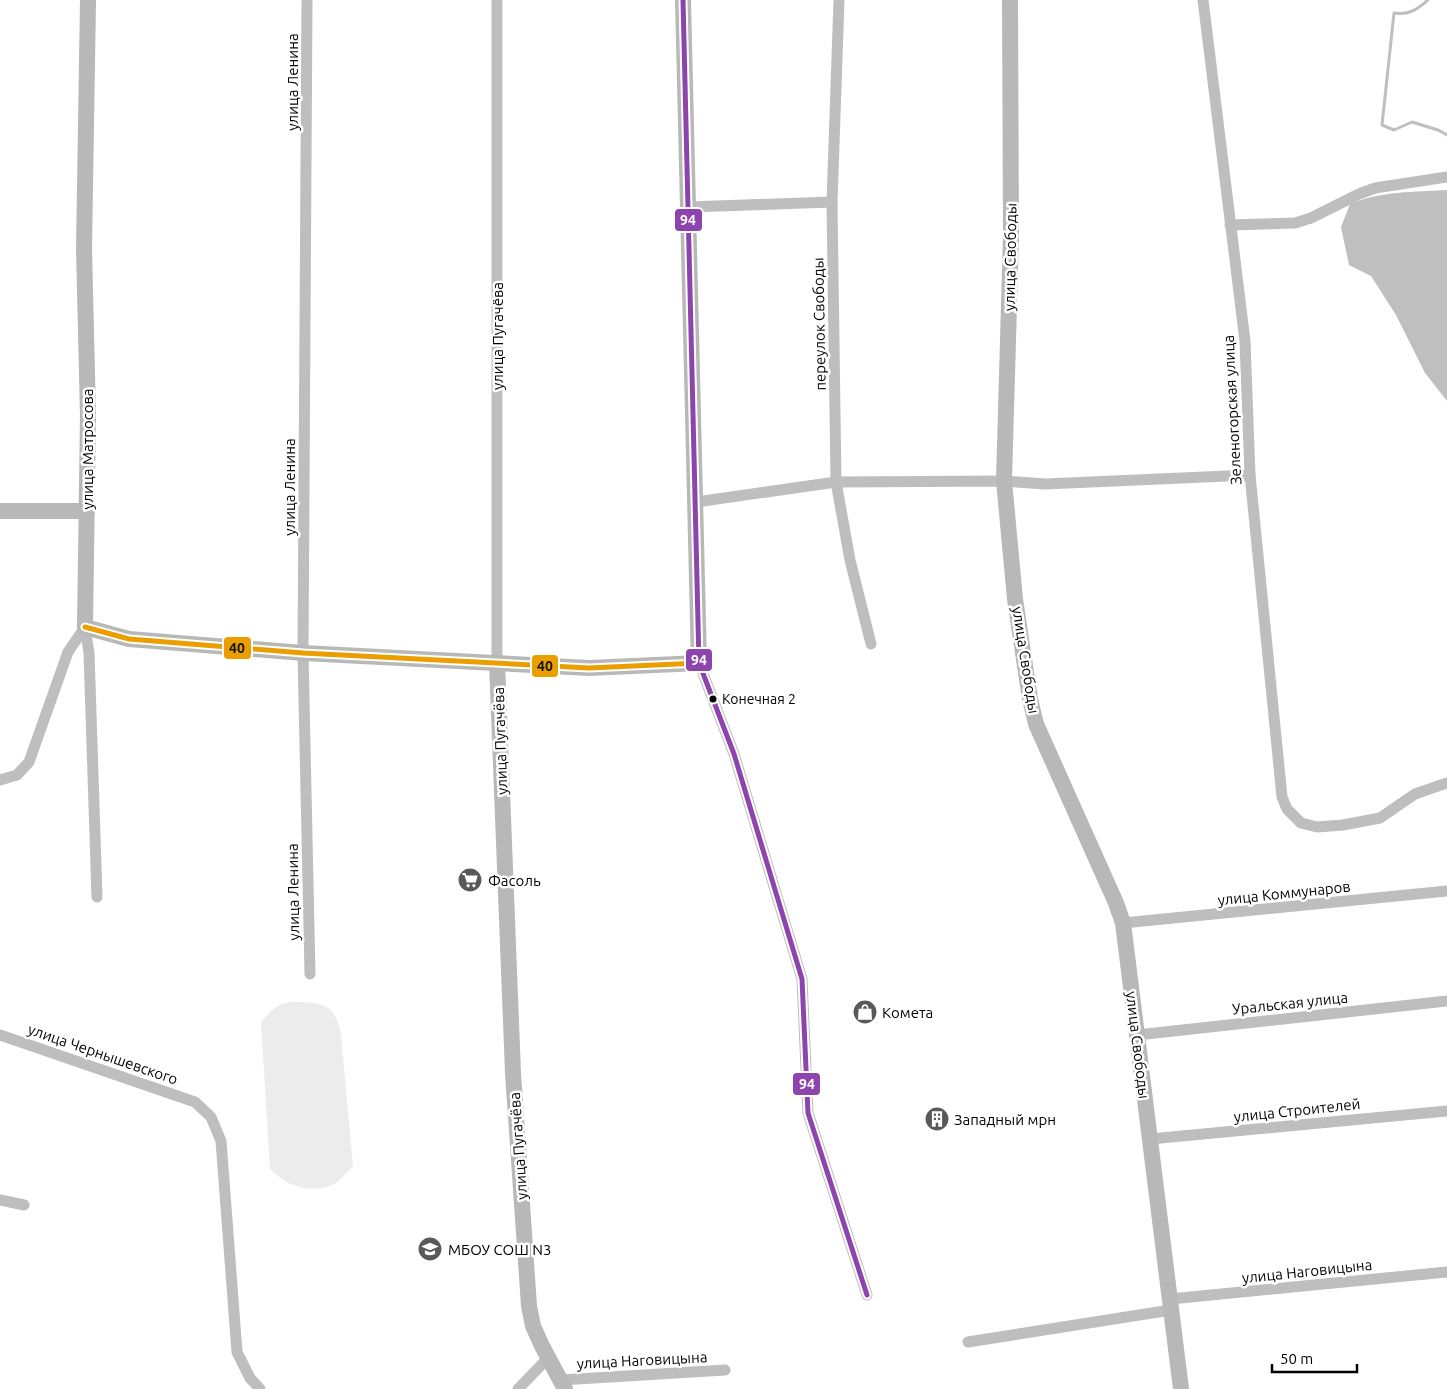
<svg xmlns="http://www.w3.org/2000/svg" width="1447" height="1389" font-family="Ubuntu,sans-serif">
<rect width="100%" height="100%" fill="#fff"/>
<!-- green -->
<path fill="#ececec" d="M293,1002C322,1002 336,1004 341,1035L353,1166C347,1172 340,1181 332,1185C308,1194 287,1186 270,1169L261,1022C271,1011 277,1003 293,1002Z"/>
<!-- water -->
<path fill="#bfbfbf" d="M1447,190V401L1425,373L1396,315L1371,276L1349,265L1341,227L1350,204C1381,191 1414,192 1447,190Z"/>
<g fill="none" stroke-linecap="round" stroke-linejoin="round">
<!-- stream -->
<path stroke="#bfbfbf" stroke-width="3" d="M1428,0C1417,10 1409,15 1394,13L1382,125L1394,130L1412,122L1438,130L1447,135"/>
<!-- street -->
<g stroke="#bebebe" stroke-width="11">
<path d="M307,0L303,653L310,974"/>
<path d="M839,0L832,202L836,482L850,560L871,644"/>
<path d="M1203,0L1245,341L1250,475L1282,797L1287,809L1301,823L1317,827L1343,825L1380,818L1415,794L1447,783"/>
<path d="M689,207L832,202"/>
<path d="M1230,225L1295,223L1311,218L1359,194L1375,188L1447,177"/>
<path d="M696,502L836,482L1004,481L1045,484L1250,475"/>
<path d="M85,627L89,653L97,897"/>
<path d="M497,663V0"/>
<path d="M699,663L734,754L802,979L808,1113L867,1295"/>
<path d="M0,780L17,775L29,762L68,652L85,627"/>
<path d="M1123,923L1447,891"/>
<path d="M0,1035L195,1102L211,1117L221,1141L237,1352L250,1378L260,1389"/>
<path d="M1137,1035L1447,1001"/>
<path d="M1150,1139L1447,1111"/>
<path d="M0,1200L24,1205"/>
<path d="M1170,1299L1447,1272"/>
<path d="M968,1342L1171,1310"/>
<path d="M561,1380L725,1370"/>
<path d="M518,1389L548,1358"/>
</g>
<!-- secondary -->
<g stroke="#b8b8b8" stroke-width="16">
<path d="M88,0L84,249L88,415L85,627L129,639L303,653L589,668L699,663L683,0"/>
<path d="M1010,0L1011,235L1004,481L1015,599L1030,699L1036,724L1116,903L1123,923L1181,1389"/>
<path d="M0,511H87"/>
<path d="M497,663L513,1073L529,1306L533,1326L542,1346L565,1389"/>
</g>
<defs>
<path id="bus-1" d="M683,0L699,663L734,754L802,979L808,1113L867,1295"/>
<path id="bus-2" d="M85,627L129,639L303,653L589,668L699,663"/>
</defs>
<!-- bus-1 casing -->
<use href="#bus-1" stroke="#fff" stroke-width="9"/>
<!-- bus-2 casing -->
<use href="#bus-2" stroke="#fff" stroke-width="9"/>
<!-- bus-1 -->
<use href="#bus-1" stroke="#8e44ad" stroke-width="5"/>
<!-- bus-2 -->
<use href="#bus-2" stroke="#eb9e00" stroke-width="5"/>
</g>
<!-- icons -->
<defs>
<symbol id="supermarket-disc" viewBox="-11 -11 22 22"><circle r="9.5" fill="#595959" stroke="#fff"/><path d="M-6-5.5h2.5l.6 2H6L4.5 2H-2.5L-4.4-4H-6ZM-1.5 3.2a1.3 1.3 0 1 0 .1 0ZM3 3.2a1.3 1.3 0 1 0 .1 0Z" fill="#fff"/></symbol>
<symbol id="shop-disc" viewBox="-11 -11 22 22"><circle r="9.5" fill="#595959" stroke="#fff"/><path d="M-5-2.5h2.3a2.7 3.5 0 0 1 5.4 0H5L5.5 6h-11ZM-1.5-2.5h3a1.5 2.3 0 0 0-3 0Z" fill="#fff"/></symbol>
<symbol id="building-disc" viewBox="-11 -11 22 22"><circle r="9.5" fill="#595959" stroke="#fff"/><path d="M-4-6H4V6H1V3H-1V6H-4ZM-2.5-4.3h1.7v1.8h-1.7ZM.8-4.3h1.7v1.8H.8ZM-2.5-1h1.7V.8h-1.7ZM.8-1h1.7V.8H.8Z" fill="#fff"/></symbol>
<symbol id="school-disc" viewBox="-11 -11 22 22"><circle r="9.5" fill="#595959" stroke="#fff"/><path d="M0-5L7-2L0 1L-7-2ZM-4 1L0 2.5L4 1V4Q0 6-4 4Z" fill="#fff"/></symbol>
</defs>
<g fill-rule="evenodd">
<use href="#supermarket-disc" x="456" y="866" width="28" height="28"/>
<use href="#shop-disc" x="851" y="998" width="28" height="28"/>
<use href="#building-disc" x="923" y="1105" width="28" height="28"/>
<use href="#school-disc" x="416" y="1235" width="28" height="28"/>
</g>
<!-- markers -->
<circle fill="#000" stroke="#fff" stroke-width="2" cx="713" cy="699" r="4.5"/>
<g text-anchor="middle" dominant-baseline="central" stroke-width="5" stroke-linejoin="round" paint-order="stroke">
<!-- bus labels -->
<g font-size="14" fill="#000" stroke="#fff" text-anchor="start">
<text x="722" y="699">Конечная 2</text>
</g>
<!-- street labels -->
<g font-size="15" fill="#000" stroke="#fff">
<text transform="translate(292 82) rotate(-90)">улица Ленина</text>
<text transform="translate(1010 257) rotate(-89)">улица Свободы</text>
<text transform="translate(819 324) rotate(-91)">переулок Свободы</text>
<text transform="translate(497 336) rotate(-90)">улица Пугачёва</text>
<text transform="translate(1232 410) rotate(-93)">Зеленогорская улица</text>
<text transform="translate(87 449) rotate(-90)">улица Матросова</text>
<text transform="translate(289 487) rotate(-90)">улица Ленина</text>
<text transform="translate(1026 660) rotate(81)">улица Свободы</text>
<text transform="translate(500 741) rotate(-92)">улица Пугачёва</text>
<text transform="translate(293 892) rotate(-91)">улица Ленина</text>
<text transform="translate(1284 893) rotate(-6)">улица Коммунаров</text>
<text transform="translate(1290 1003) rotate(-6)">Уральская улица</text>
<text transform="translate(1138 1045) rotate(83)">улица Свободы</text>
<text transform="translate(103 1054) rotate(19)">улица Чернышевского</text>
<text transform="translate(1297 1110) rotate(-6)">улица Строителей</text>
<text transform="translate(518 1146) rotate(-94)">улица Пугачёва</text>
<text transform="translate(1307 1271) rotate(-6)">улица Наговицына</text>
<text transform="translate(642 1360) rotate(-3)">улица Наговицына</text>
</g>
<!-- poi labels -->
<g font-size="15" fill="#000" stroke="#fff" text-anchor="start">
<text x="488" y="880">Фасоль</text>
<text x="882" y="1012">Комета</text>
<text x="954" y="1119">Западный мрн</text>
<text x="448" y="1249">МБОУ СОШ N3</text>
</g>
</g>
<g stroke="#fff" stroke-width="2">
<rect x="674" y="208" width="29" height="24" rx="5" fill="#8e44ad"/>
<rect x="223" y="636" width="29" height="24" rx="5" fill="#eb9e00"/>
<rect x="685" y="648" width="28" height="24" rx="5" fill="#8e44ad"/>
<rect x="531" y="654" width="28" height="24" rx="5" fill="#eb9e00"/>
<rect x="792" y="1072" width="29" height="24" rx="5" fill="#8e44ad"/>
</g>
<g font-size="14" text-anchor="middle" font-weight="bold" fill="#fff">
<text x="688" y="225">94</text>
<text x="699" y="665">94</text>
<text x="807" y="1089">94</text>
</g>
<g font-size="14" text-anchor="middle" font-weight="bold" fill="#111">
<text x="237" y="653">40</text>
<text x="545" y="671">40</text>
</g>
<!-- scale -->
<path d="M1272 1364v8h85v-8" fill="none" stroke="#000000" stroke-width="2.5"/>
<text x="1280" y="1364" font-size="15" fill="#000000" stroke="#ffffff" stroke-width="4" paint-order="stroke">50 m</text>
</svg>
